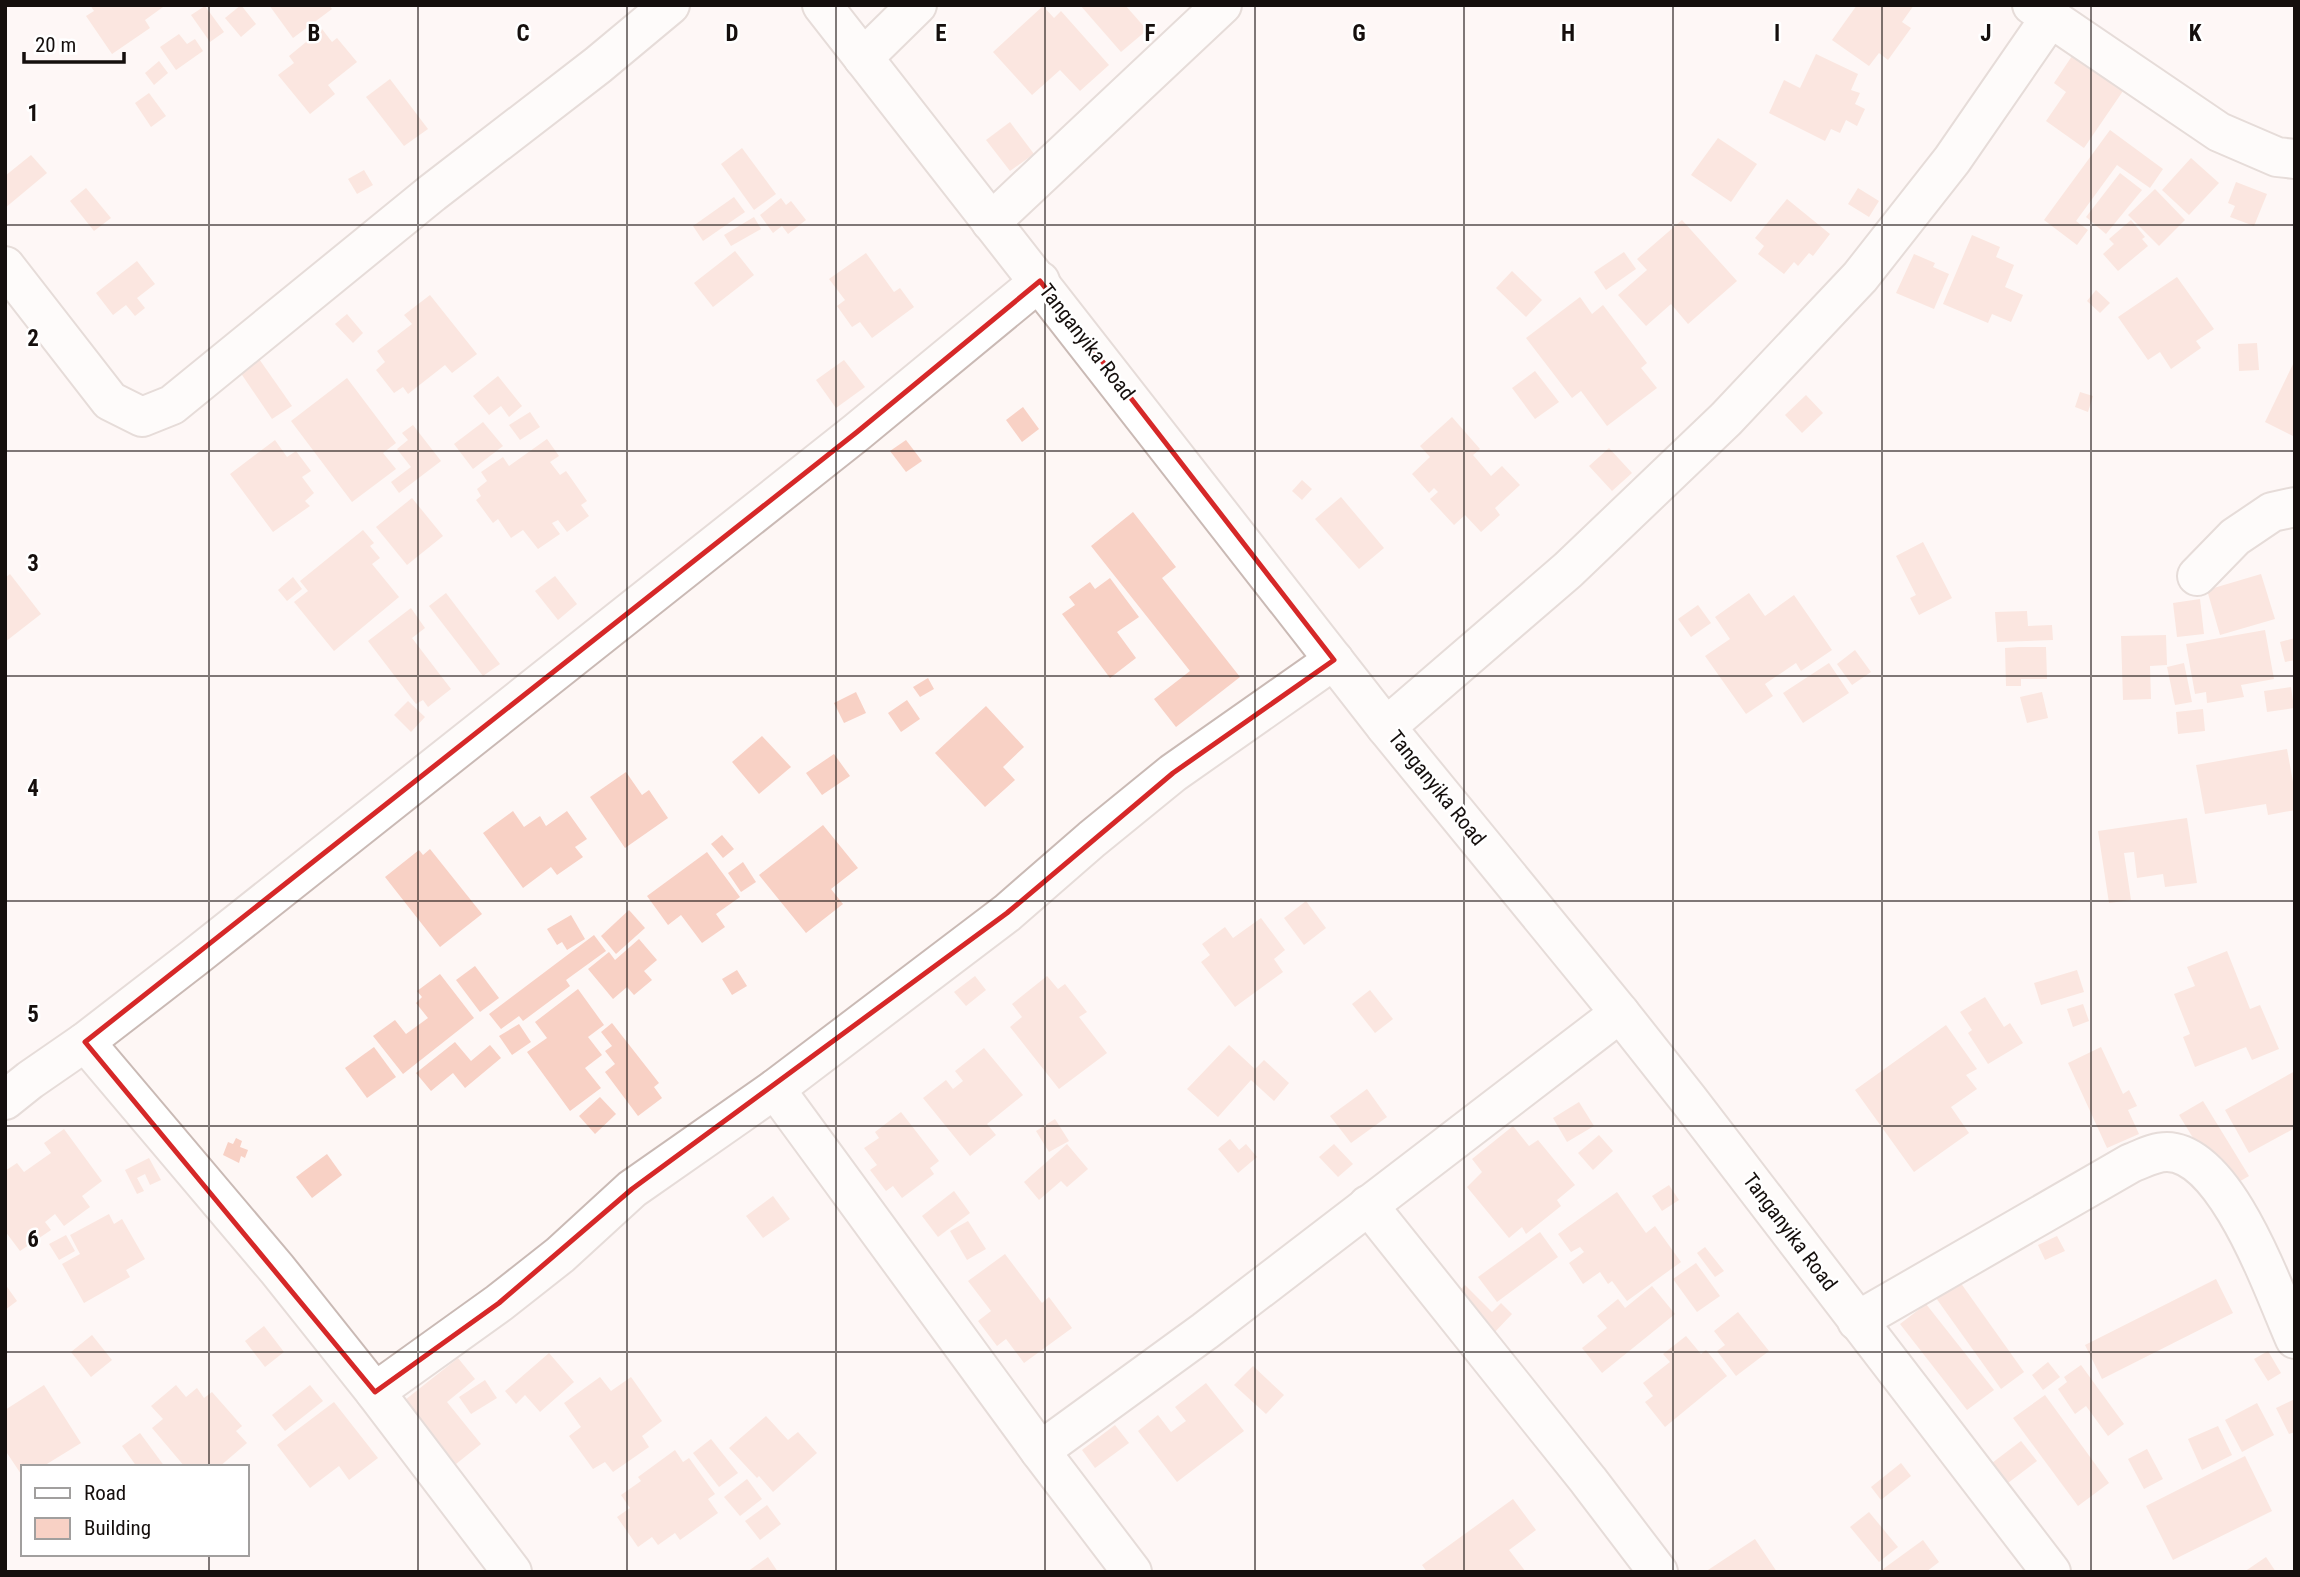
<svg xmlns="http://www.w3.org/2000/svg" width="2300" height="1577" font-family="'Roboto Condensed',sans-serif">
<rect width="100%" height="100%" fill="#fef7f5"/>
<!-- building -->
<g fill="#f8d1c5">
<path d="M90,5H162L163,7L145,20L150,28L112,54L86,16L94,11Z"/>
<path d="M241,5L256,24L241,37L225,18Z"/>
<path d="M269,5H329L332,9L293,38Z"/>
<path d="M1080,5H1125L1147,30L1121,52Z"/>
<path d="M1857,5H1914L1902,22L1911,28L1888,60L1879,53L1869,66L1832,40Z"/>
<path d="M205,6L224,32L210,42L191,15Z"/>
<path d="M1043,6L1054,18L1061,11L1109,65L1080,91L1060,70L1032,95L993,52Z"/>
<path d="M322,29L332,42L337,38L357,62L328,85L335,94L310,114L278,75L294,63L289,56Z"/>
<path d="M179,34L187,44L195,39L203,51L176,70L160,47Z"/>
<path d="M1816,54L1858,74L1851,90L1860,93L1855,104L1865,109L1857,126L1846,120L1840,133L1831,129L1825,141L1769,113L1784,80L1800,88Z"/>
<path d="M2072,56L2123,91L2084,148L2046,121L2066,92L2054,83Z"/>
<path d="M159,61L168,73L154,85L145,73Z"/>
<path d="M390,79L428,129L404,146L366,97Z"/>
<path d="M149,93L166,116L151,127L135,103Z"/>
<path d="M1010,122L1034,154L1010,171L986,140Z"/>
<path d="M2110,130L2163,169L2150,188L2117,165L2076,221L2088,230L2077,245L2044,220Z"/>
<path d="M1718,138L1757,164L1731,202L1691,175Z"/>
<path d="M742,148L776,194L754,210L721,164Z"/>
<path d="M31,155L47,173L5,208V176Z"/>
<path d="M2191,158L2219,183L2189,215L2162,190Z"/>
<path d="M364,170L373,185L357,194L348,179Z"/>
<path d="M2120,173L2142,190L2106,234L2086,217Z"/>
<path d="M2236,182L2267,194L2254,226L2230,217L2235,206L2228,203Z"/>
<path d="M86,188L111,218L94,231L70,201Z"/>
<path d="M1858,188L1879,201L1869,217L1848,204Z"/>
<path d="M2155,189L2185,220L2159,246L2128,215Z"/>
<path d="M734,197L745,212L703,241L693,226Z"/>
<path d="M781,198L786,205L791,201L806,220L788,234L782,226L773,233L760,215Z"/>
<path d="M1787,199L1830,234L1813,256L1809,253L1798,266L1794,262L1784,274L1758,254L1764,246L1755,238Z"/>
<path d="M754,217L761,229L731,246L724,235Z"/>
<path d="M1682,220L1737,281L1688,324L1671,304L1646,326L1618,295L1647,270L1637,259Z"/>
<path d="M2131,220L2145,237L2142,239L2148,246L2118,271L2103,254L2114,244L2109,239Z"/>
<path d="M1972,235L2000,247L1996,257L2014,265L2005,287L2023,295L2011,322L1992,314L1988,323L1943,304Z"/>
<path d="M735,251L754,275L713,307L694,283Z"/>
<path d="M1624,252L1636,269L1606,290L1594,272Z"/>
<path d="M866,253L894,292L900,288L914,307L872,338L860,322L852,327L837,306L845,300L829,279Z"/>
<path d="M1914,254L1935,263L1933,267L1949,274L1934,309L1896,293Z"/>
<path d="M137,261L155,284L137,298L145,308L135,316L126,305L113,315L96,293Z"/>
<path d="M1512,271L1542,300L1526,317L1496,288Z"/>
<path d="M2177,277L2214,329L2196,341L2201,348L2171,369L2160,352L2148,360L2118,317Z"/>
<path d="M2096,290L2110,303L2100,313L2087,301Z"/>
<path d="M430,295L477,354L452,373L445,365L408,394L403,387L394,393L376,370L385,362L377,351L412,324L404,315Z"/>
<path d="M1580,297L1592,314L1603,305L1647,363L1641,368L1657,388L1607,426L1581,391L1572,398L1526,338Z"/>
<path d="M347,314L363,333L353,343L335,324Z"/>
<path d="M2257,343L2259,370L2239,371L2238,344Z"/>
<path d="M257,356L292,406L272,419L238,369Z"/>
<path d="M844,360L865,387L836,408L816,380Z"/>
<path d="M2295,360V437L2265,422Z"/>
<path d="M1535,371L1559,402L1535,419L1512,388Z"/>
<path d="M498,376L522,406L509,417L501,406L489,415L473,396Z"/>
<path d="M347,378L396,443L383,453L396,469L352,502L291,421Z"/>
<path d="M2080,392L2093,396L2088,412L2075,407Z"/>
<path d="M1806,395L1823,413L1802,433L1785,415Z"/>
<path d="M1023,407L1039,429L1022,442L1006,420Z"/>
<path d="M530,412L540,427L520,440L509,425Z"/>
<path d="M1452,417L1480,449L1473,455L1491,476L1502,466L1520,485L1495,508L1500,515L1481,532L1465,515L1454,525L1430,499L1438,492L1434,488L1429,493L1412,474L1430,457L1420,446Z"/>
<path d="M483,422L503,446L473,469L454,444Z"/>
<path d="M413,425L441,461L399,493L391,482L411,467L397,449L408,440L402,433Z"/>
<path d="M547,439L559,456L550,462L560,475L566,471L587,501L581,505L589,516L567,532L558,520L552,523L560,534L538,549L523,530L511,538L498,519L493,523L476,500L481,496L477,489L487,481L481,472L503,457L509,466Z"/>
<path d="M275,440L287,457L296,451L311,471L302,477L314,493L305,501L310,506L273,532L230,474Z"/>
<path d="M906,440L922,461L906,472L890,451Z"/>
<path d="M1609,448L1632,473L1612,491L1589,466Z"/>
<path d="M1302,480L1312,489L1302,500L1292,491Z"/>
<path d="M1341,497L1384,548L1359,569L1315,519Z"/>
<path d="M412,498L443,536L407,565L376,527Z"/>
<path d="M1133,512L1176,567L1162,578L1240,677L1176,727L1154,699L1190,671L1091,546Z"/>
<path d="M363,530L374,543L370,546L380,558L372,564L399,597L334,651L294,602L308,591L300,581Z"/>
<path d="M1923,542L1952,598L1919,615L1910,598L1916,595L1896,556Z"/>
<path d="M10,574L41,614L5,642V578Z"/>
<path d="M2261,574L2275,619L2220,635L2207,590Z"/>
<path d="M555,576L577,604L558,620L535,591Z"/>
<path d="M293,577L302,589L287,601L278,590Z"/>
<path d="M1110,578L1139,617L1117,632L1136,658L1110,678L1062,614L1075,605L1069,597L1090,582L1095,589Z"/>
<path d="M446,593L500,664L483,676L429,606Z"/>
<path d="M1749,593L1765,616L1794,595L1832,650L1801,671L1796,663L1765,684L1773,696L1746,714L1705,656L1730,639L1715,617Z"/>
<path d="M2200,599L2204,634L2177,637L2173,603Z"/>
<path d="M1698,605L1711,623L1691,637L1678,619Z"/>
<path d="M411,608L425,628L412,638L451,689L428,707L423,700L416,704L368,641Z"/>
<path d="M2027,611L2028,626L2052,625L2053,640L1997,642L1995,612Z"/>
<path d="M2265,630L2274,679L2241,685L2244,697L2207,703L2206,692L2195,694L2186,644Z"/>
<path d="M2166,635L2167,665L2150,666L2151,699L2123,700L2121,636Z"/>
<path d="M2295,638V660L2285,662L2280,642Z"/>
<path d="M2019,647H2046L2047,679H2021V686H2006L2005,648Z"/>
<path d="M1855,650L1871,672L1852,685L1837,664Z"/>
<path d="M1829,663L1849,693L1803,723L1783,693Z"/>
<path d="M2184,663L2192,702L2175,705L2167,667Z"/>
<path d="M928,678L934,689L920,697L913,687Z"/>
<path d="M2291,687L2294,708L2267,712L2264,691Z"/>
<path d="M856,692L866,713L844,723L834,703Z"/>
<path d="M2042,692L2048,718L2027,723L2020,697Z"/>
<path d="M907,700L920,719L901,732L888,713Z"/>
<path d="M408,701L425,717L411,732L394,715Z"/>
<path d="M986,706L1024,747L1003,767L1015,780L985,807L935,753Z"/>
<path d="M2203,709L2205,731L2178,734L2176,712Z"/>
<path d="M762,736L791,767L759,794L732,762Z"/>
<path d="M2287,749L2295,793V810L2268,815L2266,804L2205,814L2196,765Z"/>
<path d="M834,754L850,776L822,795L806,773Z"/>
<path d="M626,772L642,795L649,790L668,818L625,848L590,797Z"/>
<path d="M513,811L524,827L540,816L546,826L567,811L587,839L575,847L583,857L557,875L551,867L523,888L483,833Z"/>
<path d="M2187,818L2197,883L2165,887L2163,874L2137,878L2134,852L2124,853L2131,900L2109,903L2098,831Z"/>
<path d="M823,825L858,868L831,889L843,904L806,933L759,875Z"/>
<path d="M722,835L734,849L723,858L711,844Z"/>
<path d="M430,849L482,914L440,947L385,877L419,850L423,855Z"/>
<path d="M707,852L740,897L716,914L725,927L702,943L681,915L668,925L647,896Z"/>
<path d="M743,862L756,882L741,892L728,873Z"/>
<path d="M1306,901L1326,928L1304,945L1284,918Z"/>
<path d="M629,910L645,928L616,954L601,936Z"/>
<path d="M571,915L585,939L567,950L562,942L557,945L547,929Z"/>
<path d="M1261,918L1285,950L1274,959L1283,972L1235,1007L1201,962L1210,955L1202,944L1225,927L1233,938Z"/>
<path d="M594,935L606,951L566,980L570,986L523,1021L519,1016L501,1029L489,1014Z"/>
<path d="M639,939L657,960L644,971L652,980L634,995L627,987L613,999L588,969L609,952L615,960Z"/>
<path d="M2227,951L2250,1009L2260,1005L2279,1049L2252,1060L2246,1047L2195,1067L2183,1037L2190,1034L2174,994L2195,986L2187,967Z"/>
<path d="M475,966L499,998L480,1012L456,980Z"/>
<path d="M737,970L747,986L732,995L722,979Z"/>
<path d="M2077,970L2084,992L2041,1005L2034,983Z"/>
<path d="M440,974L474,1018L403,1074L373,1036L395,1020L406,1034L428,1018L416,1003L422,997L417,991Z"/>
<path d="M975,976L986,990L966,1006L954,992Z"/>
<path d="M1047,976L1058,989L1065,984L1087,1012L1079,1017L1107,1053L1059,1089L1010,1027L1022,1017L1012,1004Z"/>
<path d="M578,989L604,1025L588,1037L602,1055L585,1068L601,1088L570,1111L527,1052L547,1038L535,1022Z"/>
<path d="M1370,990L1393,1019L1375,1033L1352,1004Z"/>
<path d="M1985,997L2004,1027L2010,1023L2023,1043L1988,1064L1968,1033L1972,1030L1960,1012Z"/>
<path d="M2083,1004L2089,1021L2073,1027L2067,1009Z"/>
<path d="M612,1023L659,1083L654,1087L662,1098L638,1116L605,1072L615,1064L605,1051L612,1046L601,1032Z"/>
<path d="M519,1024L531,1042L512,1055L499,1036Z"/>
<path d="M1946,1025L1977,1069L1966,1075L1977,1089L1951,1107L1969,1133L1914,1172L1855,1090Z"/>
<path d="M455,1042L471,1061L490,1045L501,1058L465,1088L453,1073L431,1091L416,1073Z"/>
<path d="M1229,1045L1255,1069L1264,1060L1289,1083L1274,1101L1251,1080L1218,1117L1187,1089Z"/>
<path d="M374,1047L396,1077L367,1098L345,1068Z"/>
<path d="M2101,1047L2123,1094L2129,1090L2137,1106L2128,1110L2139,1134L2107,1148L2068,1063Z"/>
<path d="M984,1048L1023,1095L987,1124L996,1135L970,1156L923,1098L946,1080L953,1089L963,1081L955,1071Z"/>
<path d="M2295,1071V1128L2249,1153L2225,1110Z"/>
<path d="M1367,1089L1387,1117L1351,1143L1330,1116Z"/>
<path d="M600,1097L616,1114L595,1134L579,1116Z"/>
<path d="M2203,1101L2249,1176L2225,1190L2179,1115Z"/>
<path d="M1579,1102L1594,1126L1567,1142L1553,1118Z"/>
<path d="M901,1112L939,1161L930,1168L934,1174L902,1198L893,1186L886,1191L870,1170L877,1165L864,1148L879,1138L875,1132Z"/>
<path d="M1055,1119L1069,1141L1049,1152L1036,1131Z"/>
<path d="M1513,1126L1529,1146L1538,1140L1575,1185L1557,1200L1561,1206L1526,1234L1522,1227L1509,1238L1467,1187L1482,1172L1472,1159Z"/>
<path d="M64,1129L102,1181L82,1196L90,1207L64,1226L55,1214L45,1222L51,1230L20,1251L5,1231V1171L17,1163L24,1172L51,1153L44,1143Z"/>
<path d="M1599,1135L1613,1151L1593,1170L1578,1153Z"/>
<path d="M236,1138L242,1141L240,1147L248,1150L245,1158L241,1156L239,1163L223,1155L228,1142L233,1144Z"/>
<path d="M1230,1139L1239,1150L1246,1144L1257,1157L1238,1173L1218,1149Z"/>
<path d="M1067,1144L1088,1169L1067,1187L1061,1181L1039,1200L1024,1182Z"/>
<path d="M1334,1144L1353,1164L1338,1177L1319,1157Z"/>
<path d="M327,1154L342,1175L312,1198L296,1177Z"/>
<path d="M149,1158L161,1180L150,1185L145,1174L137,1178L144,1191L137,1194L125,1170Z"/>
<path d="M1669,1185L1679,1200L1662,1211L1652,1196Z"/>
<path d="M954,1191L970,1213L938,1237L922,1216Z"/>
<path d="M1617,1192L1646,1233L1655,1226L1681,1262L1627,1301L1612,1281L1608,1284L1600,1272L1583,1284L1569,1263L1584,1252L1580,1247L1571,1252L1558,1234Z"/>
<path d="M773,1196L790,1219L763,1238L746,1216Z"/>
<path d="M109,1214L114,1224L122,1219L145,1259L126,1270L130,1277L84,1303L62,1264L80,1254L70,1235Z"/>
<path d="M968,1221L986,1249L967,1260L950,1231Z"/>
<path d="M1540,1232L1558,1257L1497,1302L1478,1277Z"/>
<path d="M66,1235L75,1251L59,1260L49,1244Z"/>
<path d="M2057,1236L2065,1251L2045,1260L2038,1245Z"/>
<path d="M1705,1247L1724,1271L1715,1277L1697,1253Z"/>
<path d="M1005,1254L1042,1303L1049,1297L1072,1328L1024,1363L1006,1339L997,1346L978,1321L991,1311L968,1281Z"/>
<path d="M1696,1263L1720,1296L1697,1312L1673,1279Z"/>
<path d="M2216,1279L2233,1313L2102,1379L2085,1345Z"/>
<path d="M1960,1282L2024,1372L2001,1389L1936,1298Z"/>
<path d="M5,1284L17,1301L5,1310Z"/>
<path d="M1465,1285L1492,1312L1501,1303L1512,1314L1492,1335L1454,1296Z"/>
<path d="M1652,1286L1675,1314L1602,1373L1582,1348L1607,1328L1597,1316L1618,1299L1625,1308Z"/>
<path d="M1926,1304L1994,1390L1967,1410L1900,1324Z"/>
<path d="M1738,1312L1769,1351L1736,1376L1717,1351L1725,1345L1714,1331Z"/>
<path d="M264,1326L284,1352L265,1367L245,1341Z"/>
<path d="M92,1335L112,1360L91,1377L71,1352Z"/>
<path d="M1686,1336L1701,1354L1706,1350L1727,1376L1665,1427L1645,1402L1653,1396L1643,1383L1670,1362L1663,1354Z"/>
<path d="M2268,1351L2281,1373L2268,1381L2254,1359Z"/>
<path d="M549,1353L574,1382L540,1412L525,1395L516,1404L505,1391Z"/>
<path d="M458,1358L475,1379L447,1402L481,1444L456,1464L405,1400Z"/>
<path d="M2048,1362L2060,1377L2043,1390L2032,1375Z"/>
<path d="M2081,1365L2124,1424L2108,1436L2086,1406L2075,1414L2058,1389L2067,1382L2064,1377Z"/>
<path d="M1253,1366L1284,1395L1266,1414L1234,1385Z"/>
<path d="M600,1377L611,1391L631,1377L662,1421L642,1436L649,1447L613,1472L605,1462L593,1469L569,1436L581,1427L564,1403Z"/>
<path d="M485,1380L497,1398L471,1414L459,1397Z"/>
<path d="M1206,1383L1244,1431L1177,1482L1138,1431L1158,1415L1171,1432L1186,1421L1175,1407Z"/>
<path d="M44,1385L81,1443L42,1467H23V1477L5,1450V1410Z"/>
<path d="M176,1385L186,1397L197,1388L204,1398L212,1392L242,1426L236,1431L247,1443L219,1467H185L152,1428L163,1419L151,1406Z"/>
<path d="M310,1385L323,1401L285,1431L272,1415Z"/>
<path d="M2045,1395L2109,1483L2078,1506L2013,1418Z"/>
<path d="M2295,1399V1432L2289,1434L2276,1408Z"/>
<path d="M334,1402L378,1458L349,1480L339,1466L310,1488L277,1445Z"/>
<path d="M2257,1403L2274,1435L2242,1452L2225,1420Z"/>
<path d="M766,1416L788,1440L798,1432L817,1453L773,1492L759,1476L757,1478L729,1448Z"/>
<path d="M1115,1425L1129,1443L1095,1468L1082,1450Z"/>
<path d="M2218,1426L2232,1455L2202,1470L2188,1439Z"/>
<path d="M140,1433L165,1467H137L122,1446Z"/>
<path d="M711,1439L738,1473L719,1487L693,1453Z"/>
<path d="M2021,1441L2037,1461L2008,1483L1992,1463Z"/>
<path d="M2147,1449L2163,1479L2144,1489L2128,1459Z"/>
<path d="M675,1450L683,1462L689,1458L715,1494L708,1499L718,1513L680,1540L675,1533L658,1545L652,1537L638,1547L617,1517L630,1508L621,1495L641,1481L638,1477Z"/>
<path d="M2245,1456L2272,1511L2173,1560L2146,1506Z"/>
<path d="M1901,1463L1911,1476L1881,1500L1871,1487Z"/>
<path d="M747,1479L762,1499L740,1516L724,1497Z"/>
<path d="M1513,1499L1536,1530L1509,1550L1526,1572H1427L1422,1565Z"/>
<path d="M767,1505L781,1524L760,1540L745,1521Z"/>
<path d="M1869,1512L1898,1547L1879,1562L1850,1527Z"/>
<path d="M1755,1539L1777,1572H1705Z"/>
<path d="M1923,1540L1939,1562L1926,1572H1879Z"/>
<path d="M768,1557L778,1572H747Z"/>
<path d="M2266,1557L2276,1572H2244Z"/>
</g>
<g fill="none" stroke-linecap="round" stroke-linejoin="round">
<defs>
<g id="minor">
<path d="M822,5L1386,727L1620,1013L1688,1099L2051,1572"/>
<path d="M2032,5L2219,132L2277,157L2295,159"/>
<path d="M863,58L917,5"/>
<path d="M991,222L1222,5"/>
<path d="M5,266L110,401L142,417L172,405L432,193L598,65L670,5"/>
<path d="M2197,576L2235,537L2272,512L2295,507"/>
<path d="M1386,727L1568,570L1726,419L1860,277L1952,160L2050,18"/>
<path d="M85,1042L277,1269L375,1392L512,1572"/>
<path d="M775,1089L1040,1451L1132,1572"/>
<path d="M5,1100L30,1080L85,1042L195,957L857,432L1040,281"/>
<path d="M1368,1205L1588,1480L1658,1572"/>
<path d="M1857,1321L2131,1163C2142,1159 2154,1152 2167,1152C2227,1153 2274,1292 2295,1339"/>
<path d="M375,1392L499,1303L560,1255L632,1189L775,1089L1007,913L1092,839L1173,773L1334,660"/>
<path d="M1040,1451L1205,1331L1620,1013"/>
</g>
</defs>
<!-- minor casing -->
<use href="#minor" stroke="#cabab5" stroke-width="42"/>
<!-- minor -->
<use href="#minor" stroke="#fff" stroke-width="38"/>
</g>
<!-- marked area -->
<path d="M0 0H2300V1577H0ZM1040,281L1334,660L1173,773L1007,913L632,1189L499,1303L375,1392L85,1042L857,432Z" fill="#fef7f5" fill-opacity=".55" fill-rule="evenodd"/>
<path fill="none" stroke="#d62828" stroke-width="5" stroke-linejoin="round" d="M1040,281L1334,660L1173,773L1007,913L632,1189L499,1303L375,1392L85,1042L857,432Z"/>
<!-- grid -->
<path fill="none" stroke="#150f0d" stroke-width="2" stroke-opacity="0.55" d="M209,5V1467M418,5V1572M627,5V1572M836,5V1572M1045,5V1572M1255,5V1572M1464,5V1572M1673,5V1572M1882,5V1572M2091,5V1572M5,225H2295M5,451H2295M5,676H2295M5,901H2295M5,1126H2295M5,1352H2295M209,1554V1572"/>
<g text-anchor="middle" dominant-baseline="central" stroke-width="5" stroke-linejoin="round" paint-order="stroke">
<!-- street labels -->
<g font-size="21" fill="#150f0d" stroke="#fff">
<text transform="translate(1087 342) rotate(52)">Tanganyika Road</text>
<text transform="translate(1437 788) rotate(51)">Tanganyika Road</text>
<text transform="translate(1790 1232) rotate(53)">Tanganyika Road</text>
</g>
</g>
<g font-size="23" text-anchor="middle" font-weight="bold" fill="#150f0d" stroke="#fff" stroke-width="5" stroke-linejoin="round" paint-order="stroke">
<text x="314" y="41">B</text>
<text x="523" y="41">C</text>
<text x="732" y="41">D</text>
<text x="941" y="41">E</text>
<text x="1150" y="41">F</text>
<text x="1359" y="41">G</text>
<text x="1568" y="41">H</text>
<text x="1777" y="41">I</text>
<text x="1986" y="41">J</text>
<text x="2195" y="41">K</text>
<text x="33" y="121">1</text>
<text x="33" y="346">2</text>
<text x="33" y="571">3</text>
<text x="33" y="796">4</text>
<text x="33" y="1022">5</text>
<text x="33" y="1247">6</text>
</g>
<!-- border -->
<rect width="2300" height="1577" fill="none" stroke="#150f0d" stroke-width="14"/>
<!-- legend -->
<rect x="21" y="1465" width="228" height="91" fill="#ffffff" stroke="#a19f9e" stroke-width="2"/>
<rect x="35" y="1488" width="35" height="10" fill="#ffffff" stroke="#a19f9e" stroke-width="2"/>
<text x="84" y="1500" font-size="21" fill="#150f0d">Road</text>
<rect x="35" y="1518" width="35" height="21" fill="#f8d1c5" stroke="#a19f9e" stroke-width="2"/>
<text x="84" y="1535" font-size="21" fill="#150f0d">Building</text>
<!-- scale -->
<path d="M24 52v10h100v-10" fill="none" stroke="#150f0d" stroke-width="3.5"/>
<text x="35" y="52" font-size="21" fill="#150f0d" stroke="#ffffff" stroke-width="5" paint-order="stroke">20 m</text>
</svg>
